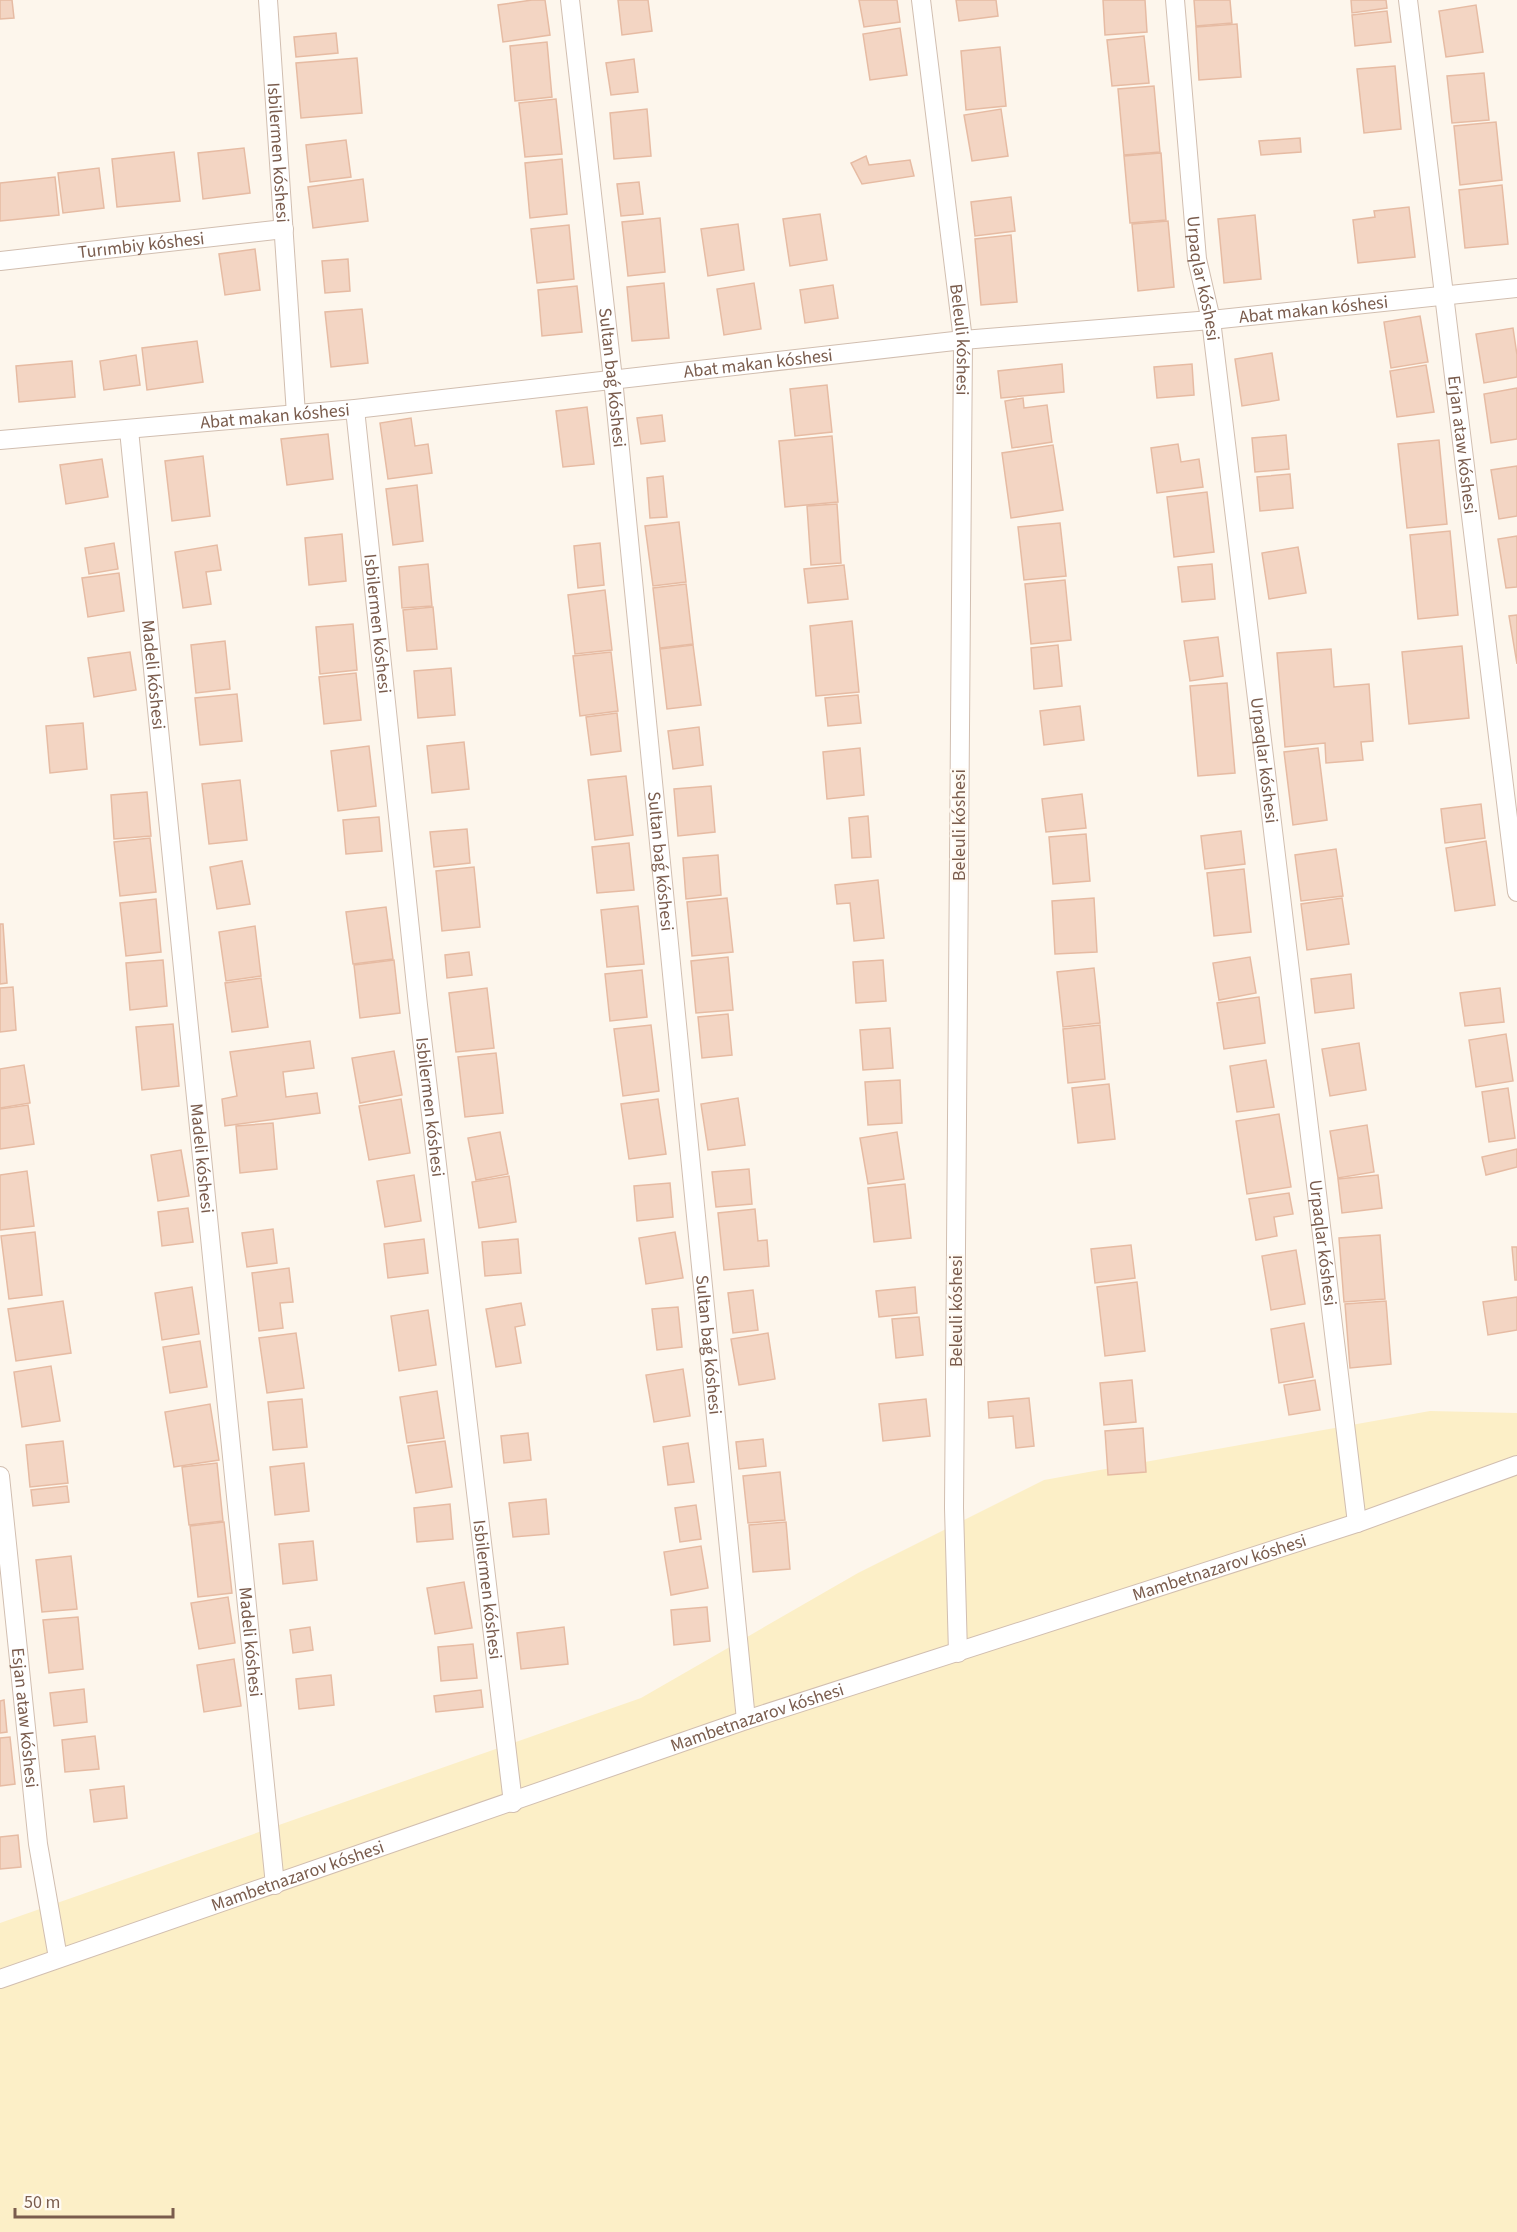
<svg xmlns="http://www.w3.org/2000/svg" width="1517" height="2232" font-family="'Source Sans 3',sans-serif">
<rect width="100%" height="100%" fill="#fdf6ec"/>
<!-- sand -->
<path fill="#fcefc7" d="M1430,1411L1517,1413V2232H0V1923L641,1698L858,1573L1044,1480Z"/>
<!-- building -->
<g fill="#f3d5c3" stroke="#e6bba3" stroke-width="1.5">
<path d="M0,0H12L14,18L0,19Z"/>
<path d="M532,0H545L550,35L503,42L498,5Z"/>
<path d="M618,0H648L652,31L622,35Z"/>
<path d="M859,0H897L900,22L864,27Z"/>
<path d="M956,0H996L998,16L959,21Z"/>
<path d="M1103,0H1145L1147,32L1105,35Z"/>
<path d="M1194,0H1230L1232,23L1196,26Z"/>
<path d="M1351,0H1386L1387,8L1352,13Z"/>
<path d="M1476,5L1483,52L1446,57L1439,11Z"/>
<path d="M1387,11L1391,42L1355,46L1352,15Z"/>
<path d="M1237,24L1241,77L1199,80L1196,27Z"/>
<path d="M900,28L907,75L870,80L863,34Z"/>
<path d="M336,33L338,53L296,57L294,37Z"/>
<path d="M1144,36L1149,83L1112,86L1107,40Z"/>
<path d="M547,42L552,97L515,101L510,46Z"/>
<path d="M1000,47L1006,106L966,110L961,51Z"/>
<path d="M357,58L362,113L301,118L296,63Z"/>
<path d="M634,59L638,92L611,95L606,63Z"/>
<path d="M1395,66L1401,129L1364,133L1357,69Z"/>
<path d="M1484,73L1489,120L1452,123L1447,76Z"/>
<path d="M1154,86L1160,152L1124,155L1118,89Z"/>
<path d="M556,99L562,154L525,157L519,103Z"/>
<path d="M647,109L651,156L614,159L610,113Z"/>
<path d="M1001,109L1008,156L972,161L964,115Z"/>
<path d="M1496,122L1502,180L1460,185L1454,126Z"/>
<path d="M1300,138L1301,152L1261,155L1259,141Z"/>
<path d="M346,140L351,177L310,182L306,145Z"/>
<path d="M244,148L250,193L203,199L198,153Z"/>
<path d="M174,152L180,201L117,207L112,159Z"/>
<path d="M1161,153L1166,220L1130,223L1124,156Z"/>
<path d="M866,156L869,165L910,160L914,176L862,184L851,163Z"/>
<path d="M562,159L567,214L530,218L525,163Z"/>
<path d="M99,168L104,208L63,213L58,173Z"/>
<path d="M55,177L59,215L0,221V183Z"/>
<path d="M363,179L368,221L313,228L308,187Z"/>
<path d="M639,182L643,214L621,216L617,184Z"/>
<path d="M1502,185L1508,244L1465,248L1459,190Z"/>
<path d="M1011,197L1015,231L975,236L971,202Z"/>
<path d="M1409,207L1415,257L1358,263L1353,220L1375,217L1374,211Z"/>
<path d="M820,214L827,260L790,266L783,219Z"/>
<path d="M1255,215L1261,279L1224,283L1218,219Z"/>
<path d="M660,218L665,272L628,276L622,222Z"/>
<path d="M1168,221L1174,287L1138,291L1132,224Z"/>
<path d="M738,224L744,270L708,276L701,229Z"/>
<path d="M569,225L574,279L537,283L531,229Z"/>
<path d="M1011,235L1017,302L981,305L975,239Z"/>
<path d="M255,249L260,290L225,295L219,254Z"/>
<path d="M348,259L350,291L325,293L322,261Z"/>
<path d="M664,283L669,338L632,341L627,287Z"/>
<path d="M754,283L761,329L724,335L717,289Z"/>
<path d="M833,285L838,318L805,323L800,290Z"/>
<path d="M577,286L582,332L542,336L538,290Z"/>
<path d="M362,309L368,363L331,367L325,312Z"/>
<path d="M1420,316L1428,362L1391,368L1384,322Z"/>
<path d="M1513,328L1517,355V377L1484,383L1476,334Z"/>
<path d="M197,341L203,382L147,390L142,348Z"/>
<path d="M1272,353L1279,400L1242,406L1235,359Z"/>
<path d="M136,355L140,385L104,390L100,361Z"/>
<path d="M72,361L75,397L19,402L16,366Z"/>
<path d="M1062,364L1064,392L1001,398L998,371Z"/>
<path d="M1192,364L1194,395L1157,398L1154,367Z"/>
<path d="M1426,365L1434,412L1397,417L1390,371Z"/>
<path d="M827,385L832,432L795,436L790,389Z"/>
<path d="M1517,388V439L1491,443L1484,394Z"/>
<path d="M1023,398L1024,408L1047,405L1052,442L1012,448L1005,401Z"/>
<path d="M587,407L594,464L563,467L556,411Z"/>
<path d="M662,415L665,441L641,444L637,418Z"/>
<path d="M411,418L415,446L428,444L432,473L388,479L380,423Z"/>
<path d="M328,434L333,479L287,485L281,439Z"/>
<path d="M1286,435L1289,469L1255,472L1252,438Z"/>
<path d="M832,436L838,502L785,507L779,441Z"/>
<path d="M1439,440L1447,524L1407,528L1398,444Z"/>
<path d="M1178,444L1181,462L1199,459L1203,487L1157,493L1151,448Z"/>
<path d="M1053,445L1063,510L1011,518L1002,453Z"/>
<path d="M203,456L210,516L172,521L165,461Z"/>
<path d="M102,459L108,497L66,504L60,465Z"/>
<path d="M1517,466V516L1499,519L1491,470Z"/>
<path d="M1290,474L1293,508L1260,511L1257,477Z"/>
<path d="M663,476L667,517L650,518L647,478Z"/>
<path d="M417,485L423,541L393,545L386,489Z"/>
<path d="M1207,492L1214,552L1174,557L1167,497Z"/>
<path d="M837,504L841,563L811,565L807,506Z"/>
<path d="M679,522L686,582L653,586L645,526Z"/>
<path d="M1060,523L1066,576L1024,580L1018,527Z"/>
<path d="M1450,531L1458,615L1418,619L1410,535Z"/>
<path d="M342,534L346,581L309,585L305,538Z"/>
<path d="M1517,536V587L1506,588L1498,539Z"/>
<path d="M114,543L118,569L89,574L85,548Z"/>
<path d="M600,543L604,585L578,588L574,546Z"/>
<path d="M217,545L221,570L206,572L211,604L183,608L175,552Z"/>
<path d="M1298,547L1306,593L1269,599L1262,553Z"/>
<path d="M428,564L432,606L402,608L399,567Z"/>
<path d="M1212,564L1215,599L1182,602L1178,567Z"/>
<path d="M844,565L848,599L808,603L804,569Z"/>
<path d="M119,573L124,611L88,617L82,578Z"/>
<path d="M1065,580L1071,640L1031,644L1025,584Z"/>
<path d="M686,584L693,644L660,648L653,588Z"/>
<path d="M605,590L612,650L575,654L568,595Z"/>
<path d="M433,607L437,649L407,651L403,610Z"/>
<path d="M1517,615V664L1509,616Z"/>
<path d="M852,621L859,692L816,696L810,626Z"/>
<path d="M353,624L357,670L320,674L316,627Z"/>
<path d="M1218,637L1223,676L1190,681L1184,641Z"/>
<path d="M225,641L230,689L196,693L191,645Z"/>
<path d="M693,645L701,705L667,709L660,649Z"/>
<path d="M1058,645L1062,686L1034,689L1031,648Z"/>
<path d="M1462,646L1469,718L1409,724L1402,652Z"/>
<path d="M1331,649L1334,687L1369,684L1373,741L1361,742L1363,760L1326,763L1325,743L1285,747L1277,653Z"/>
<path d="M130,652L136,690L94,697L88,658Z"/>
<path d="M611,652L618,711L580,716L573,656Z"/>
<path d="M451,668L455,715L418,718L414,671Z"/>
<path d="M356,673L361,720L324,724L319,677Z"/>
<path d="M1227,683L1235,773L1198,776L1190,686Z"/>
<path d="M237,694L242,741L200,745L195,698Z"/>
<path d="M858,695L861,723L828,726L825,698Z"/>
<path d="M1080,706L1084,740L1044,745L1040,711Z"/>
<path d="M617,713L621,751L591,755L586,717Z"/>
<path d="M83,723L87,769L50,773L46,726Z"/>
<path d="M699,727L703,765L673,769L668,731Z"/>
<path d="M464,742L469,789L432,793L427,746Z"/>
<path d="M369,746L376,806L338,811L331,751Z"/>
<path d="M860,748L864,795L827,799L823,752Z"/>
<path d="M1318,748L1327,820L1293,825L1284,752Z"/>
<path d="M626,776L633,835L595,840L588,780Z"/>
<path d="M240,780L247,840L209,844L202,784Z"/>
<path d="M711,786L715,832L678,836L674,789Z"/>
<path d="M147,792L151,836L114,839L111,795Z"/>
<path d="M1082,794L1086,828L1046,832L1042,799Z"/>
<path d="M1481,804L1485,838L1445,843L1441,809Z"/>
<path d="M868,816L871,857L852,858L849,818Z"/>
<path d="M379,817L382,851L346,854L343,820Z"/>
<path d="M467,829L470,863L434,867L430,832Z"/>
<path d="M1241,831L1245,864L1205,869L1201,836Z"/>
<path d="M1086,834L1090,881L1053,884L1049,837Z"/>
<path d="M150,838L156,892L120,896L114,842Z"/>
<path d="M1486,841L1495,905L1455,911L1446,848Z"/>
<path d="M629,843L634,890L597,893L592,847Z"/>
<path d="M1336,849L1343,896L1301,901L1295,855Z"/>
<path d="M718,855L721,895L686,899L683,858Z"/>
<path d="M242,861L250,904L217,909L210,867Z"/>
<path d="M474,867L480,927L442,931L436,871Z"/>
<path d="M1244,869L1251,932L1214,936L1207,873Z"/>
<path d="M878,880L884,938L854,941L850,903L837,904L835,885Z"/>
<path d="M727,898L733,952L692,956L687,902Z"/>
<path d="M1094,898L1097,952L1055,954L1052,901Z"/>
<path d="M1342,898L1349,944L1307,950L1301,904Z"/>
<path d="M156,899L161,952L126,956L120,903Z"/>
<path d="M638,906L644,964L607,967L601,910Z"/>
<path d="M386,907L393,959L353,964L346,912Z"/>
<path d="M0,924H3L7,983L0,984Z"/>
<path d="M255,926L261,976L226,981L219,932Z"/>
<path d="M469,952L472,975L447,978L445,955Z"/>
<path d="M728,957L733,1010L696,1013L691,961Z"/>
<path d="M1250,957L1256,993L1219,1000L1213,963Z"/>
<path d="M163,960L167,1006L130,1010L126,963Z"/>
<path d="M394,960L400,1013L360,1018L354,965Z"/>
<path d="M883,960L886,1001L856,1003L853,962Z"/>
<path d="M1094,968L1100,1023L1063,1027L1057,972Z"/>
<path d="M642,970L647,1017L610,1021L605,974Z"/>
<path d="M1351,974L1354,1008L1315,1013L1311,979Z"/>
<path d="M261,978L268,1027L232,1032L225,983Z"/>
<path d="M13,987L16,1030L0,1032V988Z"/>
<path d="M487,988L494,1048L456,1052L449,993Z"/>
<path d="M1500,988L1504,1022L1465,1026L1460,993Z"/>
<path d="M1259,997L1265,1043L1224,1049L1217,1003Z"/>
<path d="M728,1014L732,1055L702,1058L698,1017Z"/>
<path d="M173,1024L179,1086L142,1090L136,1027Z"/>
<path d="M651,1025L659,1091L623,1096L614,1029Z"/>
<path d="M1100,1025L1105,1079L1068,1083L1063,1029Z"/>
<path d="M890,1028L893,1068L863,1070L860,1030Z"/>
<path d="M1506,1034L1513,1081L1476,1087L1469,1040Z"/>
<path d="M310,1041L314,1068L283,1072L286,1097L317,1093L320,1113L225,1126L222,1099L237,1096L230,1052Z"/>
<path d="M1359,1043L1366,1090L1330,1096L1322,1049Z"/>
<path d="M394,1051L402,1095L360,1103L352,1058Z"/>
<path d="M496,1053L503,1113L465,1117L458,1057Z"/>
<path d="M1266,1060L1274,1107L1237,1112L1230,1066Z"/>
<path d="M24,1065L30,1103L0,1108V1069Z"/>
<path d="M900,1080L902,1123L868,1125L865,1082Z"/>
<path d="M1109,1084L1115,1139L1078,1143L1072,1088Z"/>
<path d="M1508,1088L1515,1138L1489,1142L1482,1092Z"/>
<path d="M738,1098L745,1145L708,1150L701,1104Z"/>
<path d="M401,1099L410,1153L369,1160L359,1106Z"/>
<path d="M658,1099L666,1154L629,1159L621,1104Z"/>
<path d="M28,1105L34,1144L0,1149V1109Z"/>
<path d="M1279,1114L1291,1187L1247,1194L1236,1121Z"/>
<path d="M273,1123L277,1169L240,1173L236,1126Z"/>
<path d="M1367,1125L1374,1172L1338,1178L1330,1131Z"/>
<path d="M500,1132L508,1174L476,1180L468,1138Z"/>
<path d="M897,1132L904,1179L868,1184L860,1138Z"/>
<path d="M1517,1149V1167L1486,1175L1482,1157Z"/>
<path d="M181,1150L189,1196L158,1201L151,1155Z"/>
<path d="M749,1169L752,1204L716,1207L712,1172Z"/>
<path d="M27,1171L34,1226L0,1230V1175Z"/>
<path d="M414,1175L421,1221L385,1227L377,1181Z"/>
<path d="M1378,1175L1382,1208L1342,1213L1338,1179Z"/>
<path d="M509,1176L516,1222L479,1228L472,1182Z"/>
<path d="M670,1183L673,1217L637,1221L634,1186Z"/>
<path d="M905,1184L911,1238L874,1242L868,1188Z"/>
<path d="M1289,1193L1293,1214L1274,1217L1277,1236L1256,1240L1249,1199Z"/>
<path d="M188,1208L193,1242L162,1246L158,1212Z"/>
<path d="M755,1209L758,1241L767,1240L769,1266L724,1270L718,1213Z"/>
<path d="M273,1229L277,1263L247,1267L242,1233Z"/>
<path d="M35,1232L42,1295L9,1299L1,1236Z"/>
<path d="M675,1232L683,1278L646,1284L639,1238Z"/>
<path d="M1380,1235L1385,1299L1344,1302L1339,1238Z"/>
<path d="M424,1239L428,1273L388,1278L384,1244Z"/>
<path d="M518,1239L521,1273L485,1276L482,1242Z"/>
<path d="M1131,1245L1135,1278L1095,1283L1091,1249Z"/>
<path d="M1512,1247H1517V1280H1515Z"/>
<path d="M1296,1250L1305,1304L1271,1310L1262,1256Z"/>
<path d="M289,1268L293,1302L280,1303L283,1328L259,1331L252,1273Z"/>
<path d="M1137,1282L1145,1351L1105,1356L1097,1287Z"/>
<path d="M192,1287L199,1334L162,1340L155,1293Z"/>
<path d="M915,1287L917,1313L879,1317L876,1291Z"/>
<path d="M753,1290L758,1330L733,1333L728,1293Z"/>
<path d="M1517,1297V1330L1488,1335L1483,1302Z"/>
<path d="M63,1301L71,1353L16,1361L8,1309Z"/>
<path d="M1386,1301L1391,1364L1350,1368L1345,1304Z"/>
<path d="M521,1303L525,1325L515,1327L521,1363L496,1367L486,1309Z"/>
<path d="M678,1307L682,1347L657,1350L652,1309Z"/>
<path d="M428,1310L436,1365L399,1371L391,1316Z"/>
<path d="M919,1317L923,1355L896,1358L892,1319Z"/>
<path d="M1304,1323L1313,1377L1279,1383L1271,1329Z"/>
<path d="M296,1333L304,1388L267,1393L259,1338Z"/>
<path d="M768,1333L775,1379L739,1385L731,1339Z"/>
<path d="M200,1341L207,1387L170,1393L163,1347Z"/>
<path d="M51,1366L60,1421L22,1427L14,1372Z"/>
<path d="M683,1369L690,1416L654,1422L646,1375Z"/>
<path d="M1132,1380L1136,1422L1104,1425L1100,1383Z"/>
<path d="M1315,1380L1320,1410L1289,1415L1284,1385Z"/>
<path d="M437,1391L444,1438L407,1443L400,1397Z"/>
<path d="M1029,1398L1034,1446L1016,1448L1013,1416L989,1418L988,1402Z"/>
<path d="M302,1399L307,1447L273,1450L268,1402Z"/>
<path d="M926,1399L930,1436L883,1441L879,1404Z"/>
<path d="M210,1404L219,1460L174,1467L165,1412Z"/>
<path d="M1143,1428L1146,1472L1108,1475L1105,1431Z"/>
<path d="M528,1433L531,1460L504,1463L501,1436Z"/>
<path d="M763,1439L766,1466L739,1469L736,1442Z"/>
<path d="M63,1441L68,1483L30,1487L26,1445Z"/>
<path d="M445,1441L452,1487L416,1493L408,1446Z"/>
<path d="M688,1443L694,1482L668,1485L663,1447Z"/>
<path d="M217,1463L223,1521L189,1525L182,1467Z"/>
<path d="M304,1463L309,1511L275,1515L270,1467Z"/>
<path d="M780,1472L785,1520L748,1523L743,1476Z"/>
<path d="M67,1486L69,1502L33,1506L31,1490Z"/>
<path d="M546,1499L549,1534L513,1537L509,1503Z"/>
<path d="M450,1504L453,1539L417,1542L414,1508Z"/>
<path d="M696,1505L701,1539L680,1542L675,1508Z"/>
<path d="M224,1522L232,1593L198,1597L190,1526Z"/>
<path d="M786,1522L790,1569L753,1572L749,1525Z"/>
<path d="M313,1541L317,1580L283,1584L279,1544Z"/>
<path d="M701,1546L708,1588L671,1595L664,1552Z"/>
<path d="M71,1556L77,1609L42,1612L36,1560Z"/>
<path d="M464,1582L472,1628L435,1634L427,1588Z"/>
<path d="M228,1597L235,1643L199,1649L191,1603Z"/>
<path d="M707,1607L710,1641L674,1645L671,1610Z"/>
<path d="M78,1617L83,1669L49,1673L43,1620Z"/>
<path d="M310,1627L313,1650L293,1653L290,1630Z"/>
<path d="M564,1627L568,1664L521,1669L517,1633Z"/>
<path d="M473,1644L477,1678L441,1681L438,1647Z"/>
<path d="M234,1659L241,1706L204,1712L197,1665Z"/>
<path d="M331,1675L334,1705L299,1709L296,1679Z"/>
<path d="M84,1689L87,1722L54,1726L50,1693Z"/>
<path d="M481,1690L483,1707L436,1712L434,1696Z"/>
<path d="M4,1700L7,1732L0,1733V1701Z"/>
<path d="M95,1736L99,1769L65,1772L62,1740Z"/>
<path d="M10,1737L15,1784L0,1786V1738Z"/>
<path d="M124,1786L127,1818L94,1822L90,1790Z"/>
<path d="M18,1835L21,1867L0,1869V1837Z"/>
</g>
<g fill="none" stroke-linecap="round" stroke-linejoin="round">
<defs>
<g id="minor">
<path id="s1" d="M268,0L296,414"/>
<path id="s2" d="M570,0L613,379L746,1720"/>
<path id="s3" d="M921,0L963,340L954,1508L958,1653"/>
<path id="s4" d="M1175,0L1197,259L1211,320L1357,1523"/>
<path id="s5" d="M1408,0L1517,892"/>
<path id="s6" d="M0,261L284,229"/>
<path id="s7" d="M355,409L418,1005L513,1803"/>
<path id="s8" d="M129,430L275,1885"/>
<path id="s9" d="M0,440L355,409L963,340L1211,320L1517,288"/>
<path id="s10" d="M0,1476L38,1844L58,1958"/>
<path id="s11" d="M0,1979L746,1720L1357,1523L1517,1465"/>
</g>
</defs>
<!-- minor casing -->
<use href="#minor" stroke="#d1beb0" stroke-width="20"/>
<!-- minor -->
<use href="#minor" stroke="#fff" stroke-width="18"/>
</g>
<g text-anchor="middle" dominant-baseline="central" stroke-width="4.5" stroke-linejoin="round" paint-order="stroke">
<!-- street labels -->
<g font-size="18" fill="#7a5c4d" stroke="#fffaf3">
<text stroke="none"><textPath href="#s1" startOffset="153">Isbilermen kóshesi</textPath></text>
<text stroke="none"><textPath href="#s6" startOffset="142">Turımbiy kóshesi</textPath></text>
<text stroke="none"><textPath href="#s4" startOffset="280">Urpaqlar kóshesi</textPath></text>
<text stroke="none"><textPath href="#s9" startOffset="1320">Abat makan kóshesi</textPath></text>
<text stroke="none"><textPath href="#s3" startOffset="342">Beleuli kóshesi</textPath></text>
<text stroke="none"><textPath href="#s9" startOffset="762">Abat makan kóshesi</textPath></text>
<text stroke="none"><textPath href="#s2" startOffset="380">Sultan baǵ kóshesi</textPath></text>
<text stroke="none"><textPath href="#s9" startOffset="276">Abat makan kóshesi</textPath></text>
<text stroke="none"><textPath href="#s5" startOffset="448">Erjan ataw kóshesi</textPath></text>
<text stroke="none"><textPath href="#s7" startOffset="216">Isbilermen kóshesi</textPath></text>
<text stroke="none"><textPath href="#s8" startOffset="246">Madeli kóshesi</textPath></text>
<text stroke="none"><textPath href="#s4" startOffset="766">Urpaqlar kóshesi</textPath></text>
<text transform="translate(959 825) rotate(-90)">Beleuli kóshesi</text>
<text stroke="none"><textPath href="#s2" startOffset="866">Sultan baǵ kóshesi</textPath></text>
<text stroke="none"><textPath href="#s7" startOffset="702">Isbilermen kóshesi</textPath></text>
<text stroke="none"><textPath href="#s8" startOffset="732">Madeli kóshesi</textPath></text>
<text stroke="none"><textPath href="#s4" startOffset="1252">Urpaqlar kóshesi</textPath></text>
<text transform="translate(956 1311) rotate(-90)">Beleuli kóshesi</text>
<text stroke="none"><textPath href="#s2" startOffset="1352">Sultan baǵ kóshesi</textPath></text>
<text stroke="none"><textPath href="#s11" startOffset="1287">Mambetnazarov kóshesi</textPath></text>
<text stroke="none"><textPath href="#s7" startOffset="1188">Isbilermen kóshesi</textPath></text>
<text stroke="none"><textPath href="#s8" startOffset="1218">Madeli kóshesi</textPath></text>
<text stroke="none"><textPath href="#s10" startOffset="243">Esjan ataw kóshesi</textPath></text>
<text stroke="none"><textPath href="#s11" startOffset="801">Mambetnazarov kóshesi</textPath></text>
<text stroke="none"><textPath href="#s11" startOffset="315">Mambetnazarov kóshesi</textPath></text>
</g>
</g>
<!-- scale -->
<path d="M15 2208v9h158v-9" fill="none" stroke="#7a5c4d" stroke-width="3"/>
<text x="24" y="2208" font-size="18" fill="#7a5c4d" stroke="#fffaf3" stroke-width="4.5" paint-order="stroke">50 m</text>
</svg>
